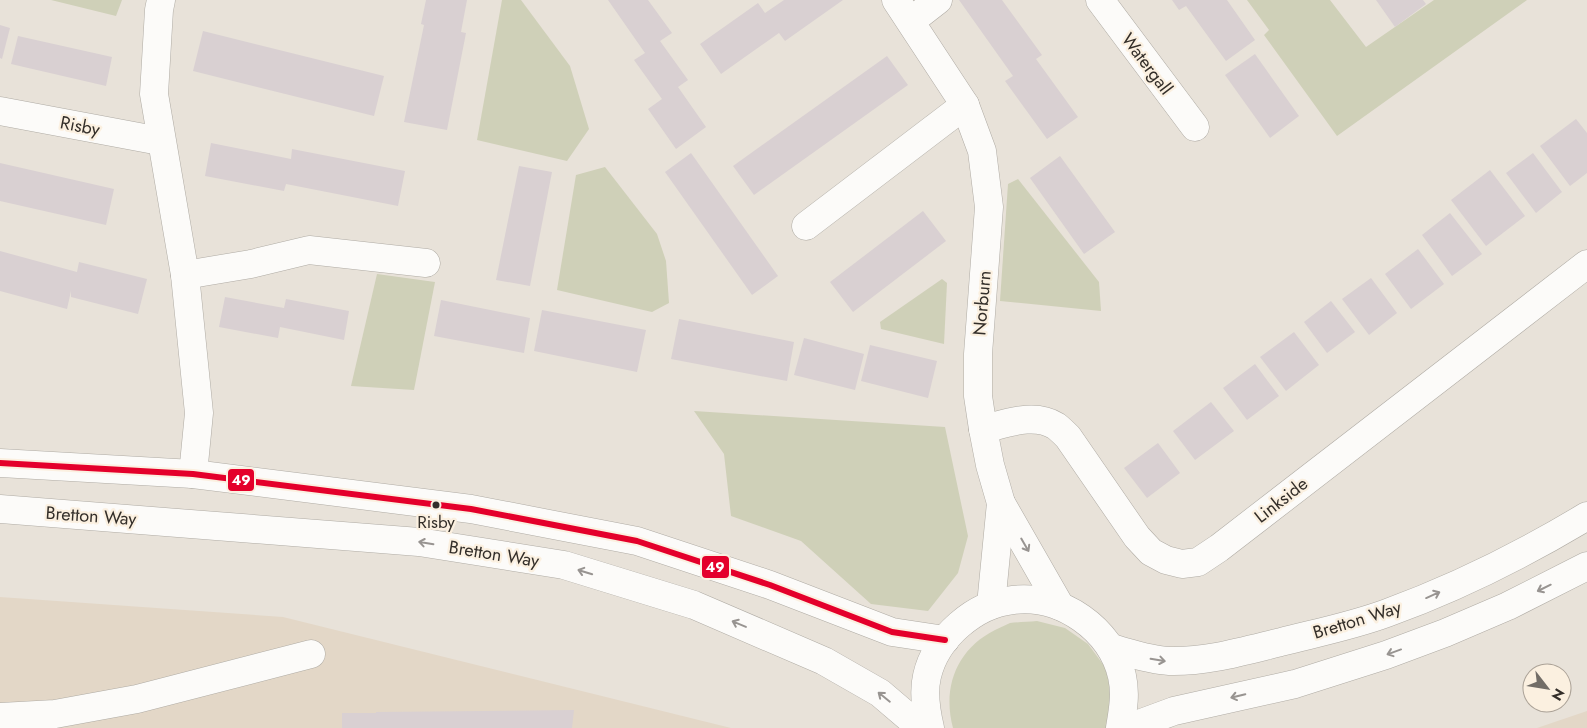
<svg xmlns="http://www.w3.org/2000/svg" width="1587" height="728" font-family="Jost,sans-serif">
<rect width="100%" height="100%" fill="#e8e2d9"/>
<!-- built -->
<g fill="#e3d7c7">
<path d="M0,597L283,617L731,728H0Z"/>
<path d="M1587,711V728H1537Z"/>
</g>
<!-- green -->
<g fill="#cfd0b8">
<path d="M51,0H122L116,16Z"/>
<path d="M502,0H521L570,66L589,129L567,161L477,140Z"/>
<path d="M1247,0H1330L1366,47L1434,0H1527L1337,136L1264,35L1269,30Z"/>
<path d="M605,167L657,234L666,261L669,303L652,312L557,290L576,175Z"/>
<path d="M1018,179L1099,282L1101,311L1000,301L1008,184Z"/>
<path d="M377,274L435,282L414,390L351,386Z"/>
<path d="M942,279L947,283L944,344L881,329L880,322Z"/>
<path d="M694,411L945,427L968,536L958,573L928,611L871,604L801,541L731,516L724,454Z"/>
<path d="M1037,621L1065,628L1088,644L1105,667L1112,692L1108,728H953C942,687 957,649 995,630C1000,628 1005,625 1010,623C1018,622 1028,622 1037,621Z"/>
</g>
<!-- building -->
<g fill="#d9d0d2">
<path d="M426,0H467L461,32L466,33L447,130L404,122L424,25L421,24Z"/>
<path d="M608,0H648L672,33L660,41L688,80L678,87L706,127L676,149L648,109L662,99L634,60L645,53Z"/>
<path d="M784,0H843L785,41L779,33L721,74L700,44L758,3L765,13Z"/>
<path d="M959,0H1002L1042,55L1036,59L1078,117L1047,139L1005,81L1013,76Z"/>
<path d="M1172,0H1227L1255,40L1226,61L1186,6L1179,10Z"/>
<path d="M1376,0H1423L1426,4L1395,27Z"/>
<path d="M0,25L10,28L2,59L0,58Z"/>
<path d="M203,31L384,76L374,116L193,71Z"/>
<path d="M18,36L112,57L106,86L11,64Z"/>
<path d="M1255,54L1299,116L1270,138L1225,75Z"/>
<path d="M887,56L908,85L754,195L733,166Z"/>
<path d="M1576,119L1587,133V173L1570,186L1540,146Z"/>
<path d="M211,143L291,159L292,149L405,171L398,206L286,184L284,191L205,176Z"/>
<path d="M691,153L778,276L752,295L665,172Z"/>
<path d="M1533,153L1562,192L1536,213L1506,173Z"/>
<path d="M1060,156L1115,232L1084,254L1030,178Z"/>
<path d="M0,163L114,189L106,225L0,201Z"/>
<path d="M519,166L552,172L530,286L496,280Z"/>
<path d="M1490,170L1525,216L1486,246L1451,200Z"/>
<path d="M923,211L946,241L853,312L830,282Z"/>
<path d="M1450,213L1482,254L1452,276L1422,235Z"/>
<path d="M1418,249L1444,284L1411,309L1385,274Z"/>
<path d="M0,251L77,272L79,262L147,279L138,314L71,297V291L67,309L0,291Z"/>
<path d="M1371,278L1397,313L1369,335L1342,299Z"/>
<path d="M225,297L284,308L286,299L349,311L344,340L280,327L278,338L219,327Z"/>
<path d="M441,300L530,318L524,353L434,336Z"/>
<path d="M1331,301L1355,332L1327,353L1304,322Z"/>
<path d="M542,310L646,330L637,372L534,351Z"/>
<path d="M679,319L794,342L787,381L671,359Z"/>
<path d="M1294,332L1319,365L1286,391L1260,357Z"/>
<path d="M804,338L864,354L855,390L794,375Z"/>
<path d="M870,345L937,361L928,398L861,381Z"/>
<path d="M1255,364L1279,396L1247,420L1223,388Z"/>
<path d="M1211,402L1234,431L1195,460L1173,431Z"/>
<path d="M1158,443L1180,473L1147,498L1124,468Z"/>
<path d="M574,710L572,728H342V713H376V712Z"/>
</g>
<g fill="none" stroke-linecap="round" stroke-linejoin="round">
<defs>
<g id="minor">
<path d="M161,0L159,10L154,94L185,275L199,413L193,474"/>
<path d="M896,0L965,105L982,151L989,207L978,354V396L983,429L990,465L1001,503L1060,606"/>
<path d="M1100,0L1195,127"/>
<path d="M911,21L938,0"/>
<path d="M0,111L160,141"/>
<path d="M806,226L965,105"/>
<path d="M185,275L251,264L309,250L426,263"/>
<path d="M983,429C1005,424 1034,412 1056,426C1060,429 1064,433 1068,437L1137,537L1151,552L1166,560L1182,564L1198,562L1219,548L1587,264"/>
<path d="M0,463L193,474L471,509L637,541L770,585L892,632L945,640"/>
<path d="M0,509L419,542L564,565L694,605L824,661L880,693L921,728"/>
<path d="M991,605L1001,503"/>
<path d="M1111,648C1130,653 1149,660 1169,661C1207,662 1244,651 1281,642C1316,633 1352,626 1387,613C1456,588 1524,554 1587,516"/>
<path d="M0,717L55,714L137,699L311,654"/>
<path d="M930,728C926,711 923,693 927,676C936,637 975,604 1013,600C1061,594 1111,629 1122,676C1126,694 1123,710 1120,728"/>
<path d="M1128,728L1174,711L1295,684L1386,655L1445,633L1508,606L1587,566"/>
</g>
</defs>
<!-- minor casing -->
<use href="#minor" stroke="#afaba4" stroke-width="29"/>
<!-- minor -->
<use href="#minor" stroke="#fcfbf9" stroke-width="28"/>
<defs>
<path id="bus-1" d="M0,463L193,474L471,509L637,541L770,585L892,632L945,640"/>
</defs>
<!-- bus-1 casing -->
<use href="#bus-1" stroke="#fbf0e0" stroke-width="10"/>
<!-- bus-1 -->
<use href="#bus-1" stroke="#e4002b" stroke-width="6"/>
</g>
<!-- one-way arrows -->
<defs><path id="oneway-shaft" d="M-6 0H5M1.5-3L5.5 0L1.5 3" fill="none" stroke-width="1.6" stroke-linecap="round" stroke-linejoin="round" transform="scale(1.25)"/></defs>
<g stroke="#989491">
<use href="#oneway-shaft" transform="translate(426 543) rotate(-171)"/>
<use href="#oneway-shaft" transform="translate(1025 545) rotate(60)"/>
<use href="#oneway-shaft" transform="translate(585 572) rotate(-163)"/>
<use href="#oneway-shaft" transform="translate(1544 588) rotate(154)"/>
<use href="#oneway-shaft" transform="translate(1433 595) rotate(-24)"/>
<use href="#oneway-shaft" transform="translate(739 624) rotate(-157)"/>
<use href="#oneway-shaft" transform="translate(1394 652) rotate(160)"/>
<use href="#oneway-shaft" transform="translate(1158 660) rotate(9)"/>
<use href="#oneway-shaft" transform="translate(1238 696) rotate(167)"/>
<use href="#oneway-shaft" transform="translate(884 697) rotate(-141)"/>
</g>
<!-- markers -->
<circle fill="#332e29" stroke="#fbf0e0" stroke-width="2" cx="436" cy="505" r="4.5"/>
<g text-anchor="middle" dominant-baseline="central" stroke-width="4.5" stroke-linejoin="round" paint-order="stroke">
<!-- bus labels -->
<g font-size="17" fill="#332e29" stroke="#fbf0e0">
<text x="436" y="522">Risby</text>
</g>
<!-- street labels -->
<g font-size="18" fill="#332e29" stroke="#fbf0e0">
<text transform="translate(1147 64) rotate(53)">Watergall</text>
<text transform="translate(80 126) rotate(11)">Risby</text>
<text transform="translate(982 303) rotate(-85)">Norburn</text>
<text transform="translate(1281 500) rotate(-38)">Linkside</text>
<text transform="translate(91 516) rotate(4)">Bretton Way</text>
<text transform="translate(494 554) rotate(9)">Bretton Way</text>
<text transform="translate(1357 620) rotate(-17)">Bretton Way</text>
</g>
</g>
<g stroke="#fbf0e0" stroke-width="2">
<rect x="227" y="468" width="28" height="24" rx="5" fill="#e4002b"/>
<rect x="701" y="555" width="29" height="24" rx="5" fill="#e4002b"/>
</g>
<g font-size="14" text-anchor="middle" font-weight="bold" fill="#fff">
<text x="241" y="485">49</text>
<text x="715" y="572">49</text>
</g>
<!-- north arrow -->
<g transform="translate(1547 688) rotate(121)"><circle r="24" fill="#fbf0e0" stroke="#aba297"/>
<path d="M0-4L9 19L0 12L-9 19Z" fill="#726d67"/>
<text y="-8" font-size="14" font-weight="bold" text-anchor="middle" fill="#332e29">N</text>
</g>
</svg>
